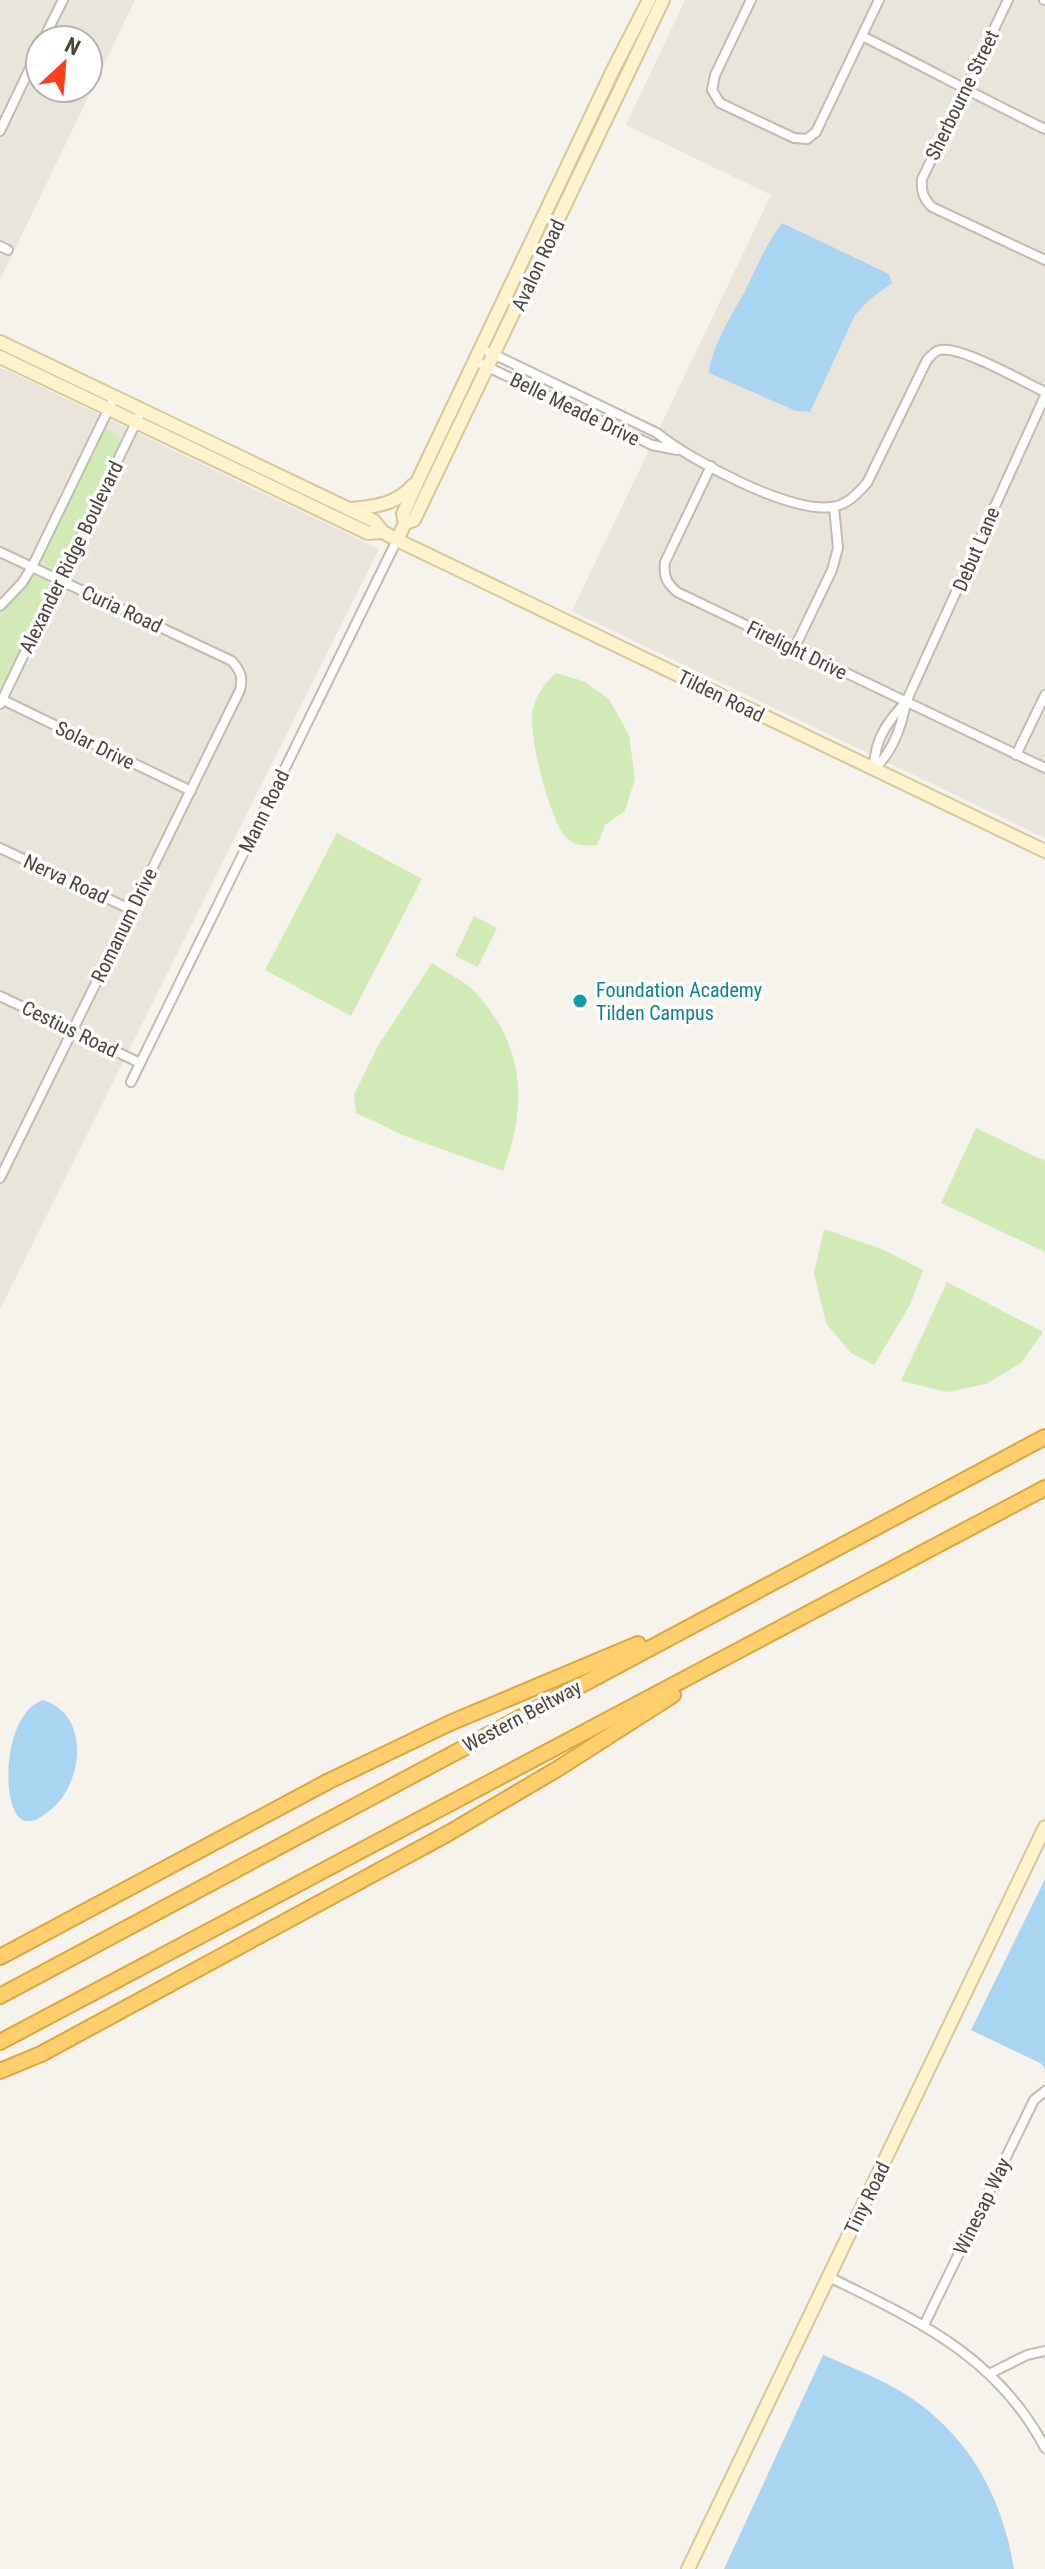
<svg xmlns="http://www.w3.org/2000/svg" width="1045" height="2569" font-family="'Roboto Condensed',sans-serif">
<rect width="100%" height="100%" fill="#f6f3ec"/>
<!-- residential -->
<g fill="#eae5da" fill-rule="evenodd">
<path d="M0,0H135L0,280ZM40,40H88V88H40Z"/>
<path d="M685,0H1045V838L572,611L771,195L626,125Z"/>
<path d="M0,367L379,549L0,1309Z"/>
</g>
<!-- green -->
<g fill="#d2eab5">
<path d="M107,430L118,435L120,441L119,446L64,561L57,568L48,567L43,561V553L100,436Z"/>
<path d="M35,576L48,582L49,593L9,675L0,686V613Z"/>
<path d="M556,673L583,681L609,699L629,735L635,779L625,811L605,825L597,845C584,846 573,846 564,835C549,816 527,732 533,709C537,693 544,684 556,673Z"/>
<path d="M337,833L422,879L351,1016L265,970Z"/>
<path d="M474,916L497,928L478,967L455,956Z"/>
<path d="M432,963C445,972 463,980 474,991C525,1045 528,1104 503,1171L405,1136L356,1113L354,1095L378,1046Z"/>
<path d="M976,1128L1045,1161V1252L941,1203Z"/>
<path d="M824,1229L884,1250L923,1270L910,1305L874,1365L851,1353L826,1323L814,1273Z"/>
<path d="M947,1282L1043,1332L1021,1363L986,1384L947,1392L901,1381Z"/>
</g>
<!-- water -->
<g fill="#a9d4f2">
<path d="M782,223L889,274L892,283L869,300L855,315L810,412L796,411L709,373C712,345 732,315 745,291C757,267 766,244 782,223Z"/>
<path d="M43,1700C92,1715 83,1786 49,1811C43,1816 35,1822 27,1821C0,1821 0,1714 43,1700Z"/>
<path d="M1045,1879V2070L1042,2064L971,2030Z"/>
<path d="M823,2355C851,2367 881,2379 907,2395C970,2437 1002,2496 1014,2569H724Z"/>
</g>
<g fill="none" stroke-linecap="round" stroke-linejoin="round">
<defs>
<g id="street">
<path d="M751,0L715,75L712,90L720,103L794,138L807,139L816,132L879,0"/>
<path d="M1008,0L922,179C921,191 923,198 932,207L1045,260"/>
<path d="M1044,0H1045"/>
<path d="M862,36C923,66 983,99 1045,129"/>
<path d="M43,40L63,0"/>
<path d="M0,131L40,47"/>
<path d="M0,246L8,250"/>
<path d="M489,352L657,433C690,460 789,513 832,507C847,505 857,494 867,483L927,360C930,357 933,353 937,351C956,342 1025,383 1045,392"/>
<path d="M475,361L652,445L677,450"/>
<path d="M711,466L665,562C663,577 667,583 677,592L1045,768"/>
<path d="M0,552L232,661C241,672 243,677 240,690L0,1178"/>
<path d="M0,606L22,583L32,567L111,404"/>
<path d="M794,649L832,570L838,548L834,507"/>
<path d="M1,699L191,791"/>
<path d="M0,704L142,410"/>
<path d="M1016,755L1045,695"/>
<path d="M874,770C893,750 901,729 906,702L1045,396"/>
<path d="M874,770C874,741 886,723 905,703"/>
<path d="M0,848L132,910"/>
<path d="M0,996L140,1063"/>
<path d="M131,1082L397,540"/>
<path d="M829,2277C918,2321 997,2356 1045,2448"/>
<path d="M924,2325L1034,2100L1045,2091"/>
<path d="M991,2373L1027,2355L1045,2351"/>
</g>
<g id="secondary">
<path d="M0,342L374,521L383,532L397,540L1045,851"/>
<path d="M0,357L368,533L383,532"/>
<path d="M351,509C374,507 398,504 413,485"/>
<path d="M405,523L414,520L663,0"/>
<path d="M397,540L405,523L403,514L420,476L614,68L649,0"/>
<path d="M688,2569L1045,1827"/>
</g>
<g id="highway">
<path d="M0,1957L329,1781L450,1723L638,1644"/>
<path d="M0,1996L1045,1437"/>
<path d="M0,2042L1045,1488"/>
<path d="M0,2071L41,2054L447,1834L559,1768L673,1695"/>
</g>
</defs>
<!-- street casing -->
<use href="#street" stroke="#c2bbae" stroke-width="12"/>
<!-- secondary casing -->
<use href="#secondary" stroke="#d6c79b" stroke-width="16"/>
<!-- highway casing -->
<use href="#highway" stroke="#e0a43c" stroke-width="18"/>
<!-- street -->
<use href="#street" stroke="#fff" stroke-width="8"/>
<!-- secondary -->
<use href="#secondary" stroke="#fff3cd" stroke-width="12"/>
<!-- highway -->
<use href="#highway" stroke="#ffcf6e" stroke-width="14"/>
</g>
<!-- markers -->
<circle fill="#0f9aa8" stroke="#fff" stroke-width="3" cx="580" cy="1001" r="8"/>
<g text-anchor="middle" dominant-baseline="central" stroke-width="7" stroke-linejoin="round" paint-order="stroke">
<!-- street labels -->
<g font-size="20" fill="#4b4439" stroke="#fff">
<text transform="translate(962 95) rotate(-64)">Sherbourne Street</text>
<text transform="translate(538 265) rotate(-65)">Avalon Road</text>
<text transform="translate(575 409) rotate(26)">Belle Meade Drive</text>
<text transform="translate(976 549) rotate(-67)">Debut Lane</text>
<text transform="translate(71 557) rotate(-64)">Alexander Ridge Boulevard</text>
<text transform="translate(122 609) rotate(25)">Curia Road</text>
<text transform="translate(797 650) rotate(26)">Firelight Drive</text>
<text transform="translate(721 696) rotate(26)">Tilden Road</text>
<text transform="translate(95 745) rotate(26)">Solar Drive</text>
<text transform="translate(264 811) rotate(-64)">Mann Road</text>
<text transform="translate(66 879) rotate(25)">Nerva Road</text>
<text transform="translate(124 925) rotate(-64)">Romanum Drive</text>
<text transform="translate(70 1029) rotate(26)">Cestius Road</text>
<text transform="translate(522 1716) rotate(-28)">Western Beltway</text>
<text transform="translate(867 2198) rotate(-64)">Tiny Road</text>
<text transform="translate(982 2206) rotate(-64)">Winesap Way</text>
</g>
<!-- culture labels -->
<g font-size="20" fill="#0d838f" stroke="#fff" text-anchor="start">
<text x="596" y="990">Foundation Academy<tspan x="596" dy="23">Tilden Campus</tspan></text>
</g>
</g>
<!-- north arrow -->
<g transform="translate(64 64) rotate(26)"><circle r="38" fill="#ffffff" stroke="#b7b4b0" stroke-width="2"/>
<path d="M0-6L14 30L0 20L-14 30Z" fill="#fc3f1d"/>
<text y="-12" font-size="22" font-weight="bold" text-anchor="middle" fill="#4b4439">N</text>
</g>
</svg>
